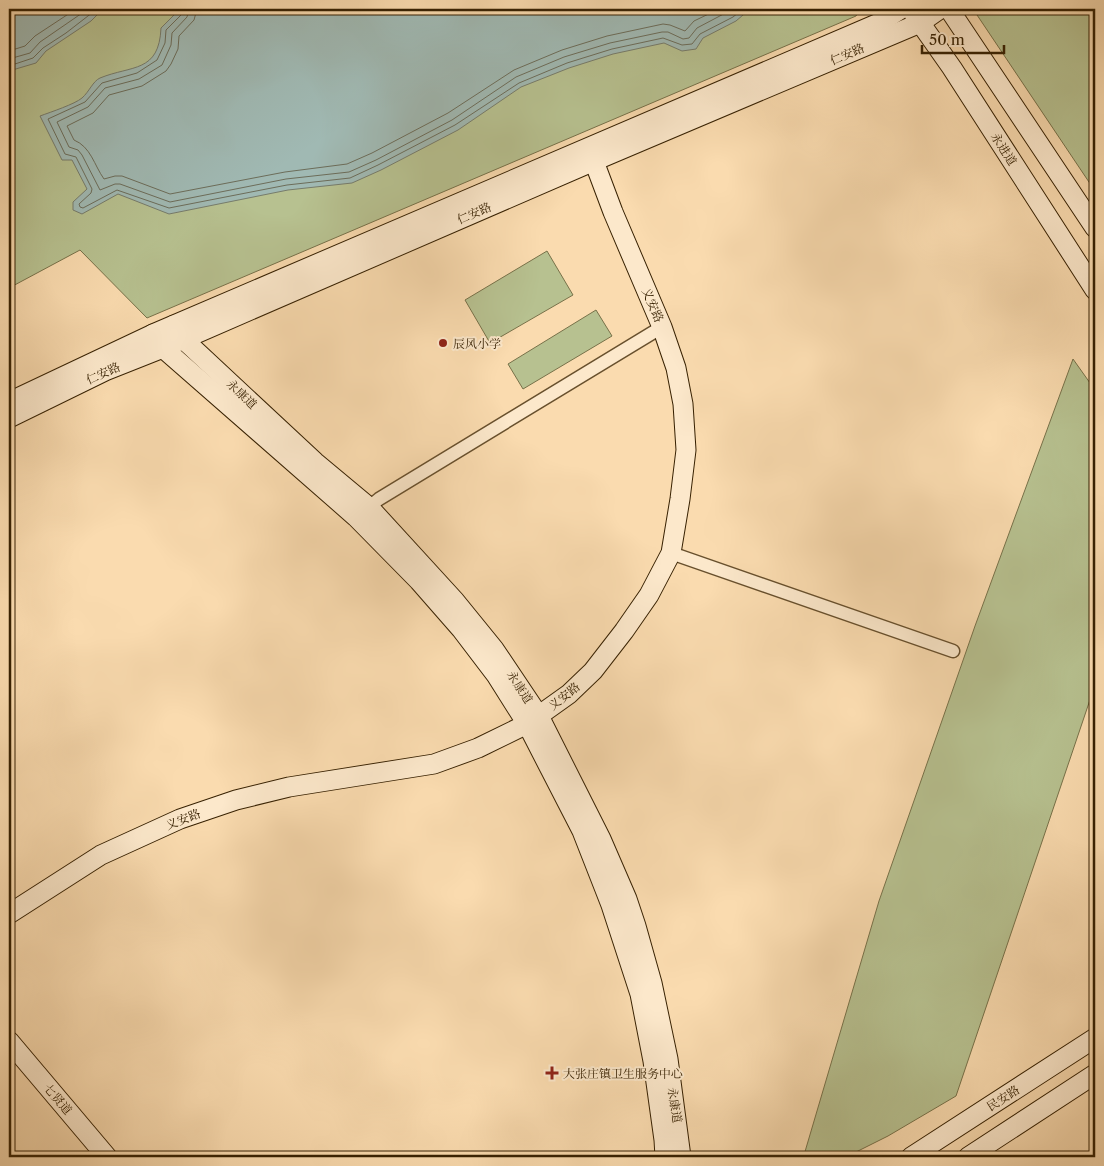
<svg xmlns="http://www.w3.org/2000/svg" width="1104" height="1166" font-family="'Libre Caslon Text','Noto Serif SC',serif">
<rect width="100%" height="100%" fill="#fadbaf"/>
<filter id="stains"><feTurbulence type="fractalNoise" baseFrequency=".004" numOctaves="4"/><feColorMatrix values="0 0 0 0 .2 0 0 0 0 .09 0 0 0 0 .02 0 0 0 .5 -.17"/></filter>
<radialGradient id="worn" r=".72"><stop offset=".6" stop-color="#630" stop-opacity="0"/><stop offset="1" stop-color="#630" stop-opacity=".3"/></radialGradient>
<!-- green -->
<g fill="#b7c190" stroke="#777149">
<path d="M9,9H861L856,16L147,318L80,250L9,288Z"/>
<path d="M973,9H1095V191Z"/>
<path d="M547,251L573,295L490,343L465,300Z"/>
<path d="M596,310L612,336L523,389L508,364Z"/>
<path d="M1073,359L1095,390V685L956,1096L888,1136L846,1157H795L804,1155L879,901L975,626Z"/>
</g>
<!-- water -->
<g fill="#a0b9b3" stroke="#767c6c">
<path d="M9,9H103L91,21L46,51L36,63L9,71Z"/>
<path d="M180,9H750L736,21L703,38L696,49L682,51L664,43L613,54L569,68L521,87L458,130L381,170L352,183L288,190L169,214L118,194L82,214L73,210V202L87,189L72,160H62L40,116C51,112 75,104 82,98C89,92 93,81 100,78C132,65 159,73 161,28Z"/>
</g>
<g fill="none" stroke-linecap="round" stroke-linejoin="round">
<!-- shore -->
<g stroke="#6c6d5a" stroke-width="1">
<path d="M183,9L182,14L166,30L165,43L157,60L137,73L102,83L85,102L48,119L65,154L76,157L92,189L91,193L79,204L80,207L83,208L117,190L169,208L287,185L350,178L378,165L455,125L519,83L567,63L612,49L663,38L682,45L692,44L700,34L733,17L743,9"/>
<path d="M189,9L187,17L172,33L171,45L162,65L139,79L105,88L88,107L57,122L69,147L78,150L82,155L100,190L115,184H120L170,202L286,179L349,172L376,160L452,120L516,77L564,57L610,43L662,32H668L683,39L689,38L697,28L733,9"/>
<path d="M197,9L194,20L179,36L178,49L171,64L166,71L142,86L109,95L93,113L67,126L74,140C91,147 94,165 104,179L115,176H122L170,194L285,172L347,164L372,153L448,113L514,70L562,50L607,36L663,24L670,25L685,31L694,21L719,9"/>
<path d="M9,51L25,46L35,36L76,9"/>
<path d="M9,59L30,53L40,42L88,9"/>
<path d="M9,66L33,58L43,48L66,33L97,9"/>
</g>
<defs>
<g id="street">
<path d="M364,511L379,499L662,327"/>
<path d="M671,553L953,651"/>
</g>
<g id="secondary">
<path d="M949,9L1095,228"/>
<path d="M914,14L952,68L1095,290"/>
<path d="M174,325L183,339L315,462L369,507L455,601L494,649L539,716L601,839L627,899L636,926L652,983L668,1059L681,1157"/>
<path d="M153,334L163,348L356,517L419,581L461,629L496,675L527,724L582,831L611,905L640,994L653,1061L664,1140L665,1157"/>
<path d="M9,402L153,334L879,23L901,9"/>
<path d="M9,418L105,371L163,348L594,161L920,23L940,9"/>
<path d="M9,914L101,855L180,819L236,800L289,787L434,764L478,748L527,724L569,694L593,671L624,631L649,595L671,553L680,499L686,450L683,404L676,368L662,327L613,212L589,148"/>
<path d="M9,1041L107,1157"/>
<path d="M911,1157L1095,1038"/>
<path d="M968,1157L1095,1074"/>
</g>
</defs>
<!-- street casing -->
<use href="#street" stroke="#68502d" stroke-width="15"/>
<!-- secondary casing -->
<use href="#secondary" stroke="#372102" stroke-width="21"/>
<!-- street -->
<use href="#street" stroke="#fce8cb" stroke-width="12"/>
<!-- secondary -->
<use href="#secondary" stroke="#fce8cb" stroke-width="19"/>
</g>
<!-- markers -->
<g fill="#8f2418" stroke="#fce8cb" stroke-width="2">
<circle cx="443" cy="343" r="5"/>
<path d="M549.5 1065.5h5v5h5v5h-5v5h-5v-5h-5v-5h5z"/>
</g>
<g text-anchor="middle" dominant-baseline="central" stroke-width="4" stroke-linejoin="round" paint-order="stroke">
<!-- street labels -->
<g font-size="12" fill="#372102" stroke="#fce8cb">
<text transform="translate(847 54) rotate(-23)">仁安路</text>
<text transform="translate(1004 149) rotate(57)">永进道</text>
<text transform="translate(474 213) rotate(-23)">仁安路</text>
<text transform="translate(653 305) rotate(67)">义安路</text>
<text transform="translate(103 373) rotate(-24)">仁安路</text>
<text transform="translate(242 394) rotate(43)">永康道</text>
<text transform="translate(520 687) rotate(57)">永康道</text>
<text transform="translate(564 696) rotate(-39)">义安路</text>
<text transform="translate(183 819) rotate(-21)">义安路</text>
<text transform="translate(1003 1098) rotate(-33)">民安路</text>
<text transform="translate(58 1099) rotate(49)">七贤道</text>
<text transform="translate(675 1105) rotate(81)">永康道</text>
</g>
<!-- poi labels -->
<g font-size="12" fill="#372102" stroke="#fce8cb" text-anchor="start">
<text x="453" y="343">辰风小学</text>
<text x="563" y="1073">大张庄镇卫生服务中心</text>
</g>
</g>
<!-- margin -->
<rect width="1104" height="1166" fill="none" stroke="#fadbaf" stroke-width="30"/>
<rect x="10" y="10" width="1084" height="1146" fill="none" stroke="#372102" stroke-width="2.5"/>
<rect x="15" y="15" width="1074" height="1136" fill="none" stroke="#372102"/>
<!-- scale -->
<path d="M922 45v8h82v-8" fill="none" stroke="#372102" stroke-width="2.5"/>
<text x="929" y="45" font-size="15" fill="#372102" stroke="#fce8cb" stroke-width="4" paint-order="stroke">50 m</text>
<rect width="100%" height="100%" filter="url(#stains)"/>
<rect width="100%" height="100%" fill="url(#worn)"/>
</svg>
